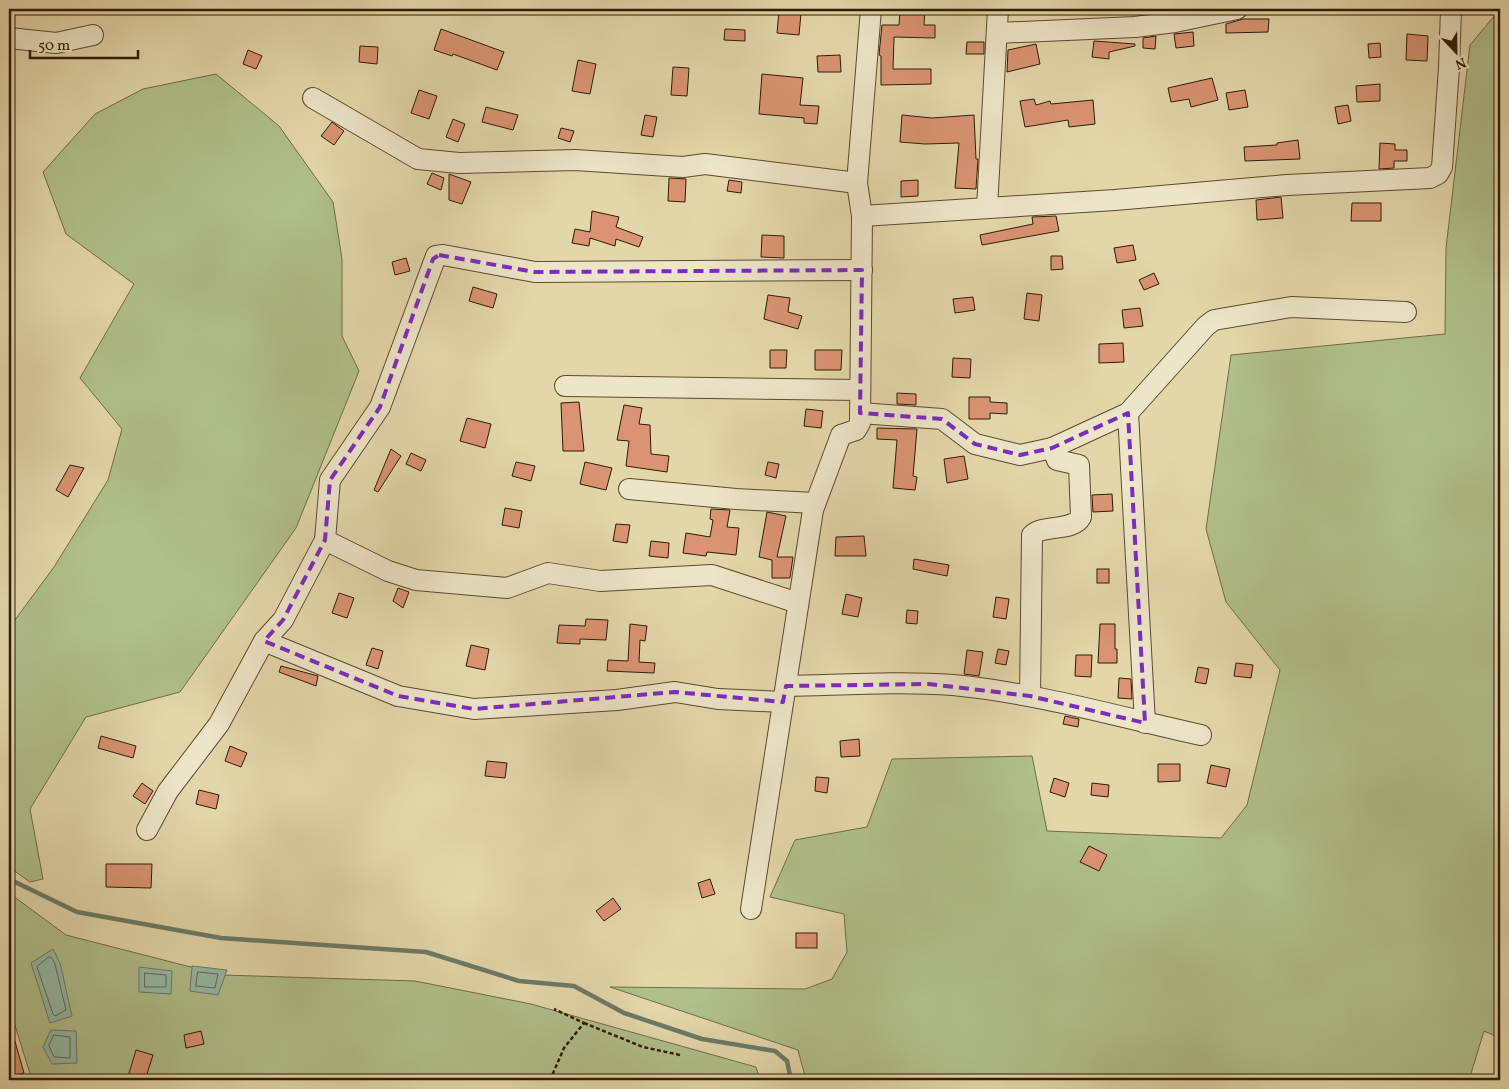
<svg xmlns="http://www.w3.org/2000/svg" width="1509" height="1089" font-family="Vollkorn,serif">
<rect width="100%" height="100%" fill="#e3d7aa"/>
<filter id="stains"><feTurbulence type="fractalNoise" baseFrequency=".004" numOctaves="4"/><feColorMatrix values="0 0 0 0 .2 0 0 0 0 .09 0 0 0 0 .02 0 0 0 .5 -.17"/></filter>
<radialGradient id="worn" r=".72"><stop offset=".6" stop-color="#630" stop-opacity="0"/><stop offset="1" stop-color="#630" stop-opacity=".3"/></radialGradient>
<!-- green -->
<g fill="#b0bf8b" stroke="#706d47">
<path d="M1500,9V1038L1484,1031L1469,1080H806L798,1050L610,987L805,989L832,979L847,952L844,914L770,897L795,840L867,827L892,759L1032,756L1047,831L1221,838L1247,805L1280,670L1226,602L1206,529L1231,355L1445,334L1446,248L1470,45Z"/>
<path d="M216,74L279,126L333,202L342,259V336L359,371L296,528L180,692L86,717L30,809L43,879L30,882L9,867V628L54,567L108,480L122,429L80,378L134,284L66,234L43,172L95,114L143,89Z"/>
<path d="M9,893L66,935L222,975L415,981L531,1004L756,1067L760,1080H32L9,1006Z"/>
</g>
<!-- water -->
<g fill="#95baa7" stroke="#6c7a65">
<path d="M53,949L60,963L72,1016L50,1023L31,963Z"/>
<path d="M192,966L227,970L218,995L190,991Z"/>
<path d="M139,967L172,971L171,994L139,992Z"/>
<path d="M51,1030L76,1031L77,1063L52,1064L43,1047Z"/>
</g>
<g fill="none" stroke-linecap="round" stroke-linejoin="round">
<!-- shore -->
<g stroke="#626a55" stroke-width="1">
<path d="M49,957L52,958L55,964L66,1010L55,1016L53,1014L37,967Z"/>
<path d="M198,972L218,974L215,988L196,986Z"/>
<path d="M145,973L166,975V987H145Z"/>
<path d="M54,1035L70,1037V1058L54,1057L49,1046Z"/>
</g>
<!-- stream -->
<path stroke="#6c7a65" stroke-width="4.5" d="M9,879L77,912L221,938L426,952L519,981L574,986L624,1013L702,1039L775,1051L787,1061L791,1080"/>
</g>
<!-- building -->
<g fill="#da9473" stroke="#2f1b03">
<path d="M900,9H925L924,25H935V38L894,37L893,69H931V84L881,85V56L879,55L882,25H899Z"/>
<path d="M779,11L801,13L799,35L777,33Z"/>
<path d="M1243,19H1269L1268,32L1226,33V24Z"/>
<path d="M441,29L504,52L497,70L453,54L452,56L434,50Z"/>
<path d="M725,29L745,30V41L724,40Z"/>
<path d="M1193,32L1194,46L1176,48L1174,34Z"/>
<path d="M1407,34L1428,36L1427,61L1406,60Z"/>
<path d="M1156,36L1155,49L1143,48V38Z"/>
<path d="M1094,41L1135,44V46L1109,52V59L1092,57Z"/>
<path d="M967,42H984V54H966Z"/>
<path d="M1380,43L1381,57L1369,58L1368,44Z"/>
<path d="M1036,44L1040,64L1007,72L1008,50Z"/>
<path d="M360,46L378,47L377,64L359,62Z"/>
<path d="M248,50L262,56L256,69L243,64Z"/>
<path d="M840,55L841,72H818L817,56Z"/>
<path d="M578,60L596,64L590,94L572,91Z"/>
<path d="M673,67L689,68L687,96L671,95Z"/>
<path d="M762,74L803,78L800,105L819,106L817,124L804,123V118L759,114Z"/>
<path d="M1212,78L1218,100L1191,107L1189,99L1171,102L1168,88Z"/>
<path d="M1380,84V101L1357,102L1356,86Z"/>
<path d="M419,90L437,96L429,119L411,113Z"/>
<path d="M1245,90L1248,107L1229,110L1226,93Z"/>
<path d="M1034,99L1036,105L1050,101L1051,104L1093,100L1095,124L1069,127L1068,120L1025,127L1020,101Z"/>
<path d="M1348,105L1351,121L1338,124L1335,107Z"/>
<path d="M486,107L518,115L513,130L482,122Z"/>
<path d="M645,115L657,117L653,137L641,135Z"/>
<path d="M902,115L932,118L974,115L976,159H978L976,189L955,188L959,143L925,144L900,142Z"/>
<path d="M453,119L465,124L458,142L446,137Z"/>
<path d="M332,122L344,131L334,145L321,136Z"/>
<path d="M561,128L574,131L570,142L558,138Z"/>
<path d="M1298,140L1300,159L1245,161L1244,147L1277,145V143Z"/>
<path d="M1380,143L1395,144V150H1407V161H1394V168L1379,169Z"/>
<path d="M432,173L444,178L441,190L427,184Z"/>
<path d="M449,174L471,182L462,204L449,200Z"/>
<path d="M669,178L686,179L685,202L668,201Z"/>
<path d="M729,180L742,182L741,193L727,191Z"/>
<path d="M918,180V196L901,197V181Z"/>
<path d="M1281,197L1283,218L1257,220L1256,200Z"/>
<path d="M1352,203H1381V221H1351Z"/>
<path d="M592,211L619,217L616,227L643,237L639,247L616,239L615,246L590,238L589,246L572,243L575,229L590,232Z"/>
<path d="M1056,216L1059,231L982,245L980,235L1033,224L1032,217Z"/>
<path d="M762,235L784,236V258L761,257Z"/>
<path d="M1133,245L1136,260L1117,263L1114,248Z"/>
<path d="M1051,256H1062L1063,269L1051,270Z"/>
<path d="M406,258L410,271L395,275L392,262Z"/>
<path d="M1154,273L1159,284L1144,290L1139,280Z"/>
<path d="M473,287L497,294L493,308L469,301Z"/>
<path d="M1027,293L1042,295L1039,321L1024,319Z"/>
<path d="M768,295L790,298L788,312L802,316L798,329L764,319Z"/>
<path d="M973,297L975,310L955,313L953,299Z"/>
<path d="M1140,308L1143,326L1124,328L1122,310Z"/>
<path d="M1123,343L1124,362L1099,363V344Z"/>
<path d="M770,350H787L786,368H770Z"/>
<path d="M815,350H842L841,370H815Z"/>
<path d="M953,358L971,359L970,378L952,377Z"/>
<path d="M897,393L916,394V405L897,404Z"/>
<path d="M969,397H990V402L1007,403V414L990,413V419H969Z"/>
<path d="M579,402L584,451H563L561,403Z"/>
<path d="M624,405L642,408L639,424L650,425L651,454L669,456L667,472L626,466L629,441L617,440Z"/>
<path d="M806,409L823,411L821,428L804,426Z"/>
<path d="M467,418L491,424L485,448L460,441Z"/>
<path d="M877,428L917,429L913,476L917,477L915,490L893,488L897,440L877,439Z"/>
<path d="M391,449L401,456L378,492L374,490Z"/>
<path d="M411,453L426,460L421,471L406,464Z"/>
<path d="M964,456L968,479L947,483L944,459Z"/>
<path d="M516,462L535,466L531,481L512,476Z"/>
<path d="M585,462L612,468L606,490L580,484Z"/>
<path d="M768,462L779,464L776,478L765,475Z"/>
<path d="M70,465L84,468L68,497L56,490Z"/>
<path d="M1112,494L1113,511L1093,512L1092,495Z"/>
<path d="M505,508L522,511L519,528L502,525Z"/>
<path d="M711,509L730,510L727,527L739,528L736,555L707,552L706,556L683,553L686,533L710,537L713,520L710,519Z"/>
<path d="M767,512L786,516L777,557H793L790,578H772V560L759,557Z"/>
<path d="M616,524L630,525L627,543L613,541Z"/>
<path d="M864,536L866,556H835L836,537Z"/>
<path d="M651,541L669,543L668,558L649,556Z"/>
<path d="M914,559L949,565L947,576L913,569Z"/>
<rect x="1097" y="569" width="12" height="14"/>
<path d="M398,588L409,592L403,608L393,601Z"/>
<path d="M339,593L354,598L347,618L332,613Z"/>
<path d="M846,594L862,598L858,617L842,614Z"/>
<path d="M996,597L1009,599L1006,619L993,617Z"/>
<path d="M907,610L918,611L917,624L906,623Z"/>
<path d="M586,619L608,620L606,640L580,639V644L557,643L559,625L585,626Z"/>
<path d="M630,624L647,626L645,641L640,640L639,662L655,663L654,673L607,671L608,660L628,661Z"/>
<path d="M1100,624H1115V649H1117V663H1098Z"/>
<path d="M471,645L489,649L485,670L466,666Z"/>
<path d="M372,648L383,651L378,669L366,665Z"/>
<path d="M998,649L1009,651L1006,665L995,663Z"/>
<path d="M967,650L983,652L979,676L964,674Z"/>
<path d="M1076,655H1092L1091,677L1075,676Z"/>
<path d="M1236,663L1253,665L1251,678L1234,676Z"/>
<path d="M281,666L318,676L316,686L279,672Z"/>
<path d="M1198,667L1209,669L1206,684L1195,682Z"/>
<path d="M1119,678L1131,679L1132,699L1118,698Z"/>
<path d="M1065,716L1079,719L1078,727L1063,724Z"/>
<path d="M101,736L136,746L133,758L98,748Z"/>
<path d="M859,739L860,756L841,757L840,741Z"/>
<path d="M230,746L247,753L241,767L225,761Z"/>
<path d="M487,761L507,763L505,778L485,776Z"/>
<path d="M1158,764H1180V781L1158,782Z"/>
<path d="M1211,765L1230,769L1226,787L1207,783Z"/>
<path d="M816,777L829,778L827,793L815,791Z"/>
<path d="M1054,778L1069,783L1065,797L1050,792Z"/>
<path d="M142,783L153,791L145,804L133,796Z"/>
<path d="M1092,783L1109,785L1108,797L1091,795Z"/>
<path d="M199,790L219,795L216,809L196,804Z"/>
<path d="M1089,846L1107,855L1099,871L1080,862Z"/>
<path d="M106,864H152L151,888L106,887Z"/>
<path d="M710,879L715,894L702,898L698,883Z"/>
<path d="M613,898L621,909L604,921L596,911Z"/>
<rect x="796" y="933" width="21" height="15"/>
<path d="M9,1031H12L24,1073L9,1077Z"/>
<path d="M201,1031L204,1044L186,1048L184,1035Z"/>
<path d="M136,1050L153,1055L145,1080H127Z"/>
</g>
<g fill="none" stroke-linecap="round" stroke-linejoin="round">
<defs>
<g id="minor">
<path d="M997,33L1135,27L1175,22L1237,9"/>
<path d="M9,38L56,43L93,35"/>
<path d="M313,98L418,159L459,163L575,160L683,167L705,164L857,183"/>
<path d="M987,208L998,9"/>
<path d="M862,216L1115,200L1287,185L1430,178L1438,174L1442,167L1449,68L1451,9"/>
<path d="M565,386L860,390"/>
<path d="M860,413L942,419L975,444L1020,455L1052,448L1128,413L1206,326L1214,320L1291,307L1406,312"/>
<path d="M1128,413L1145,723"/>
<path d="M629,489L736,499L815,503"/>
<path d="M325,540L388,571L416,580L507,588L548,573L600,581L712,575L798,603"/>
<path d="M264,641L398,696L474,709L617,700L675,692L718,699L783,702"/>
<path d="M786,686C841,685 898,681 953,685C1037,693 1119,717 1201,735"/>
<path d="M1030,696L1032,535C1044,524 1073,532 1081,517L1079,465L1057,460L1052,448"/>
<path d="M147,830L168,791L219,724L264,641L283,620L325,540L330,480L380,407L436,256L443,255L535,272L862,270"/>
<path d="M751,909L813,510L841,435L856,430L860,423L862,216L857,183L871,9"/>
</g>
</defs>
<!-- minor casing -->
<use href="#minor" stroke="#5c4a2d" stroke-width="22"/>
<!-- path -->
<g stroke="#2f1b03" stroke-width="2.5" stroke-dasharray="4 2.5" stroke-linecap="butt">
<path d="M584,1023L643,1047L680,1055"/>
<path d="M550,1080L564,1048L584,1023L554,1009"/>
</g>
<!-- minor -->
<use href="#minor" stroke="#ede5c8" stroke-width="20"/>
</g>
<!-- marked area -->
<path fill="none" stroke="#7b2cbf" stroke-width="4" stroke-dasharray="10 6" stroke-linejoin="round" d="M439,255L535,272L862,270L860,413L942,419L975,444L1020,455L1052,448L1128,413L1145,723L1030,696L929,684L786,686L783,702L675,692L474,709L398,696L264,641L283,620L325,540L330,480L380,407L433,259Z"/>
<!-- margin -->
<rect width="1509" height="1089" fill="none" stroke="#e3d7aa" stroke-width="30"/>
<rect x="10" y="10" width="1489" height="1069" fill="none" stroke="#2f1b03" stroke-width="2.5"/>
<rect x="15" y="15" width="1479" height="1059" fill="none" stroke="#2f1b03"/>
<!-- north arrow -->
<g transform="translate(1456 52) rotate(158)" stroke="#ede5c8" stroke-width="4" paint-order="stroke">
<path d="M0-4L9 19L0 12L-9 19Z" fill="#2f1b03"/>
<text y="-8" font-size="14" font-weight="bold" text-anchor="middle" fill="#2f1b03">N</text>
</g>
<!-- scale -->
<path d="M30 50v8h108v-8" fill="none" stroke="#2f1b03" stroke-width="2.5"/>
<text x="38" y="50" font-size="15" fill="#2f1b03" stroke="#ede5c8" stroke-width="4" paint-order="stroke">50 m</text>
<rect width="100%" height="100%" filter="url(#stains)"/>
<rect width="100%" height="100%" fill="url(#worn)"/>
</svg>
